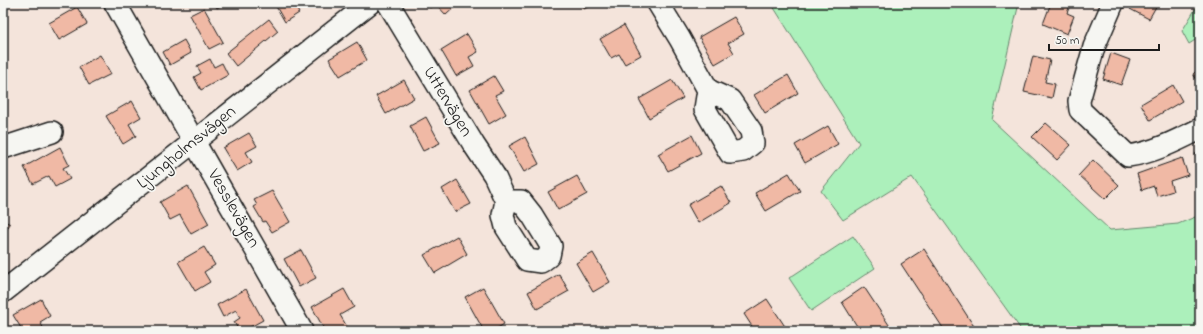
<svg xmlns="http://www.w3.org/2000/svg" width="1203" height="334" font-family="'Indie Flower',sans-serif">
<rect width="100%" height="100%" fill="#f4e4db"/>
<filter id="ink" filterUnits="userSpaceOnUse"><feTurbulence type="fractalNoise" baseFrequency=".025" numOctaves="2"/><feDisplacementMap in="SourceGraphic" scale="8" xChannelSelector="R" yChannelSelector="G"/><feConvolveMatrix kernelMatrix="1 2 1 2 8 2 1 2 1" color-interpolation-filters="sRGB"/></filter>
<g filter="url(#ink)">
<!-- green -->
<g fill="#acf0bb" stroke="#64866c">
<path d="M771,3H1019L992,120L1110,230L1178,224L1200,215V331H1022L912,177L843,220L821,191L859,143Z"/>
<path d="M1199,3H1200V37L1189,44L1182,31Z"/>
<path d="M853,236L875,268L811,311L789,278Z"/>
</g>
<!-- building -->
<g fill="#f0b9a5" stroke="#1c1c1c">
<path d="M214,3H226L217,8Z"/>
<path d="M274,3H293L299,13L285,22Z"/>
<path d="M426,3H457L458,4L446,15L435,3L430,8Z"/>
<path d="M580,3H595L584,9Z"/>
<path d="M606,3H620L609,9Z"/>
<path d="M1051,3H1071L1067,13L1074,16L1067,34L1043,24Z"/>
<path d="M1133,3H1158L1149,19L1130,9Z"/>
<path d="M77,7L87,24L59,40L49,23Z"/>
<path d="M204,8L223,42L209,49L190,15Z"/>
<path d="M734,17L744,34L728,43L734,53L715,64L699,37Z"/>
<path d="M269,19L278,31L236,66L226,53Z"/>
<path d="M624,25L641,55L625,64L619,54L611,58L600,39Z"/>
<path d="M467,34L478,52L469,57L474,66L456,76L441,50Z"/>
<path d="M184,40L191,53L170,65L163,52Z"/>
<path d="M357,42L367,60L340,76L329,59Z"/>
<path d="M1111,53L1130,60L1121,85L1103,79Z"/>
<path d="M100,55L111,74L89,85L79,67Z"/>
<path d="M1033,56L1050,60L1045,82L1055,84L1052,98L1024,92Z"/>
<path d="M210,59L214,67L222,63L228,75L201,90L194,77L201,73L197,66Z"/>
<path d="M1200,68V84L1193,74Z"/>
<path d="M788,75L798,93L765,113L754,95Z"/>
<path d="M494,76L503,91L495,95L506,114L489,124L470,90Z"/>
<path d="M404,80L414,98L386,114L376,96Z"/>
<path d="M672,80L683,98L649,118L639,99Z"/>
<path d="M1173,85L1182,101L1150,120L1141,104Z"/>
<path d="M132,101L141,117L129,124L136,136L123,144L106,116Z"/>
<path d="M426,117L440,143L423,151L410,126Z"/>
<path d="M1046,123L1071,145L1057,160L1032,137Z"/>
<path d="M828,126L838,144L805,163L795,145Z"/>
<path d="M249,133L257,146L246,152L252,162L237,171L223,148Z"/>
<path d="M692,135L701,153L668,171L658,154Z"/>
<path d="M525,137L539,164L524,172L509,146Z"/>
<path d="M60,147L69,165L63,168L70,179L55,187L49,176L33,184L24,167Z"/>
<path d="M1200,152V163L1195,154Z"/>
<path d="M1182,158L1188,175L1170,181L1173,191L1157,196L1154,186L1142,190L1137,174Z"/>
<path d="M1093,160L1119,185L1105,199L1079,175Z"/>
<path d="M789,173L800,191L766,211L755,193Z"/>
<path d="M577,176L587,194L558,210L548,192Z"/>
<path d="M457,180L471,204L455,212L442,189Z"/>
<path d="M188,186L209,224L191,234L180,215L170,220L160,202Z"/>
<path d="M721,186L731,203L698,223L688,205Z"/>
<path d="M272,191L290,222L272,232L265,221L263,222L254,207L257,205L254,200Z"/>
<path d="M3,220L10,224L3,235Z"/>
<path d="M457,236L467,254L435,273L424,255Z"/>
<path d="M204,247L215,265L204,272L210,282L195,291L178,262Z"/>
<path d="M924,249L977,331H945L901,264Z"/>
<path d="M301,250L316,278L299,287L284,259Z"/>
<path d="M593,253L610,282L593,292L576,263Z"/>
<path d="M559,274L569,291L537,309L528,292Z"/>
<path d="M483,287L504,324L493,331H484L465,297Z"/>
<path d="M864,287L893,331H860L842,302Z"/>
<path d="M246,289L263,320L243,331H239L234,322L240,318L236,310L223,317L217,305Z"/>
<path d="M344,289L354,307L340,315L349,330L346,331H325L312,307Z"/>
<path d="M41,299L50,316L40,322L45,331H14L21,328L13,315Z"/>
<path d="M767,299L788,331H755L744,314Z"/>
</g>
<g fill="none" stroke-linecap="round" stroke-linejoin="round">
<defs>
<g id="minor">
<path d="M115,3L302,331"/>
<path d="M388,3L474,145L494,175L506,201L503,215L506,227L527,260L541,262L549,256L551,246L532,215L521,201H506"/>
<path d="M658,3L680,39L708,90L730,100L751,131L753,143L743,151L730,153L705,109L708,90"/>
<path d="M1113,3L1094,47L1079,101L1080,110L1128,156C1153,153 1178,140 1200,129"/>
<path d="M3,148L52,132"/>
<path d="M3,292L370,3"/>
</g>
</defs>
<!-- minor casing -->
<use href="#minor" stroke="#1c1c1c" stroke-width="24"/>
<!-- minor -->
<use href="#minor" stroke="#f6f6f2" stroke-width="21"/>
</g>
</g>
<g text-anchor="middle" dominant-baseline="central" stroke-width="3.5" stroke-linejoin="round" paint-order="stroke">
<!-- street labels -->
<g font-size="18" fill="#1c1c1c" stroke="#f6f6f2">
<text transform="translate(447 102) rotate(59)">Uttervägen</text>
<text transform="translate(187 148) rotate(-39)">Ljungholmsvägen</text>
<text transform="translate(233 209) rotate(60)">Vesslevägen</text>
</g>
</g>
<!-- margin -->
<rect width="1203" height="334" fill="none" stroke="#f6f6f2" stroke-width="16"/>
<rect x="8" y="8" width="1187" height="318" fill="none" stroke="#1c1c1c" stroke-width="1.5" filter="url(#ink)"/>
<!-- scale -->
<path d="M1049 44v6h110v-6" fill="none" stroke="#1c1c1c" stroke-width="2"/>
<text x="1055" y="44" font-size="12" fill="#1c1c1c" stroke="#f6f6f2" stroke-width="3" paint-order="stroke">50 m</text>
</svg>
